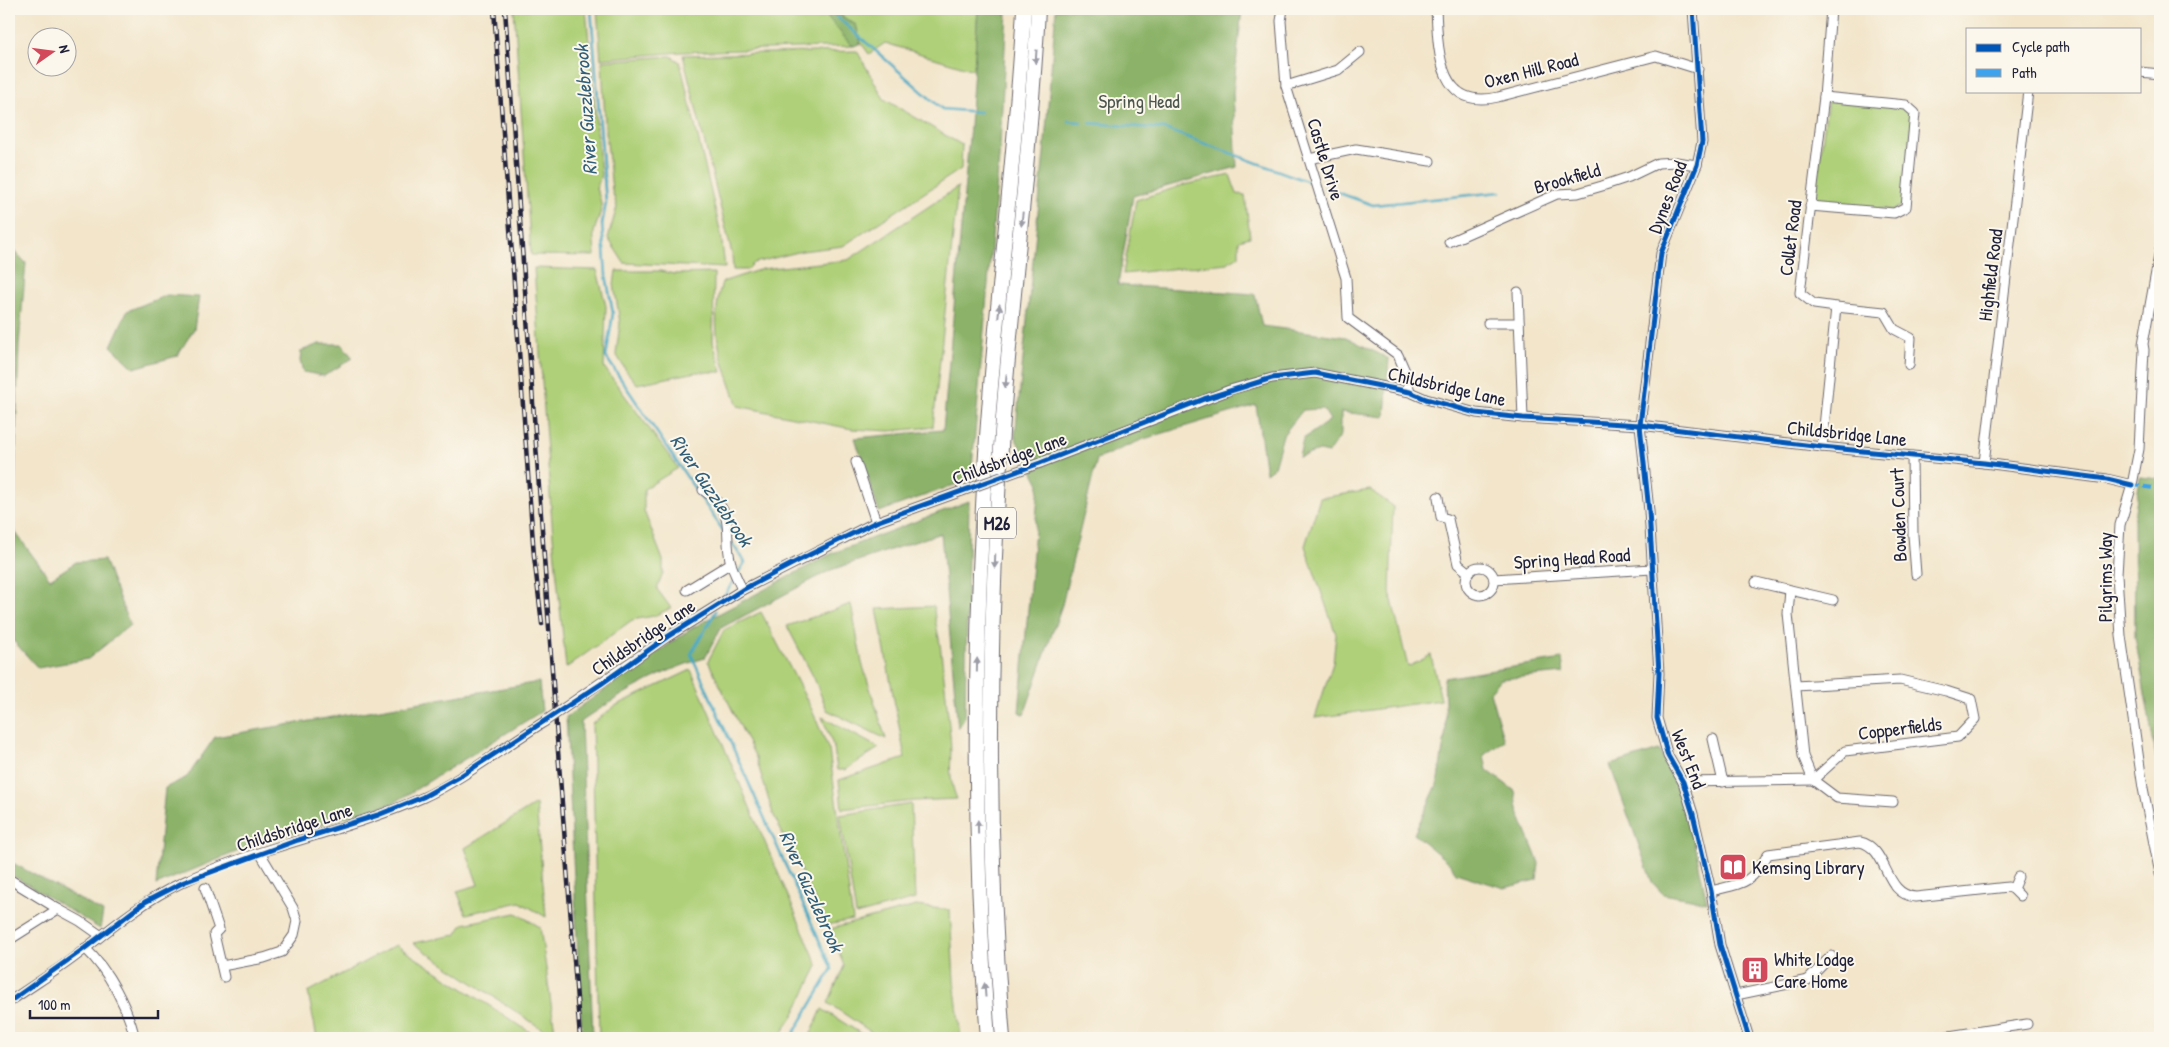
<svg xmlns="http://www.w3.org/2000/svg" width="2169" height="1047" font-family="'Patrick Hand',sans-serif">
<rect width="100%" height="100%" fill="#fbf7ec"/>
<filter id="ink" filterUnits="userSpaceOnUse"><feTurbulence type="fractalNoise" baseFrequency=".02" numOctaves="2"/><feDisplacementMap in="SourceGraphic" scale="10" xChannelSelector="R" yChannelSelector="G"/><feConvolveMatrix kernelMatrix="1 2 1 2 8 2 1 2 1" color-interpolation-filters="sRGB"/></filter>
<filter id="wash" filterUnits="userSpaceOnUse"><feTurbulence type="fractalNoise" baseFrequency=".0096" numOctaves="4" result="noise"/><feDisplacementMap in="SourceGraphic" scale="20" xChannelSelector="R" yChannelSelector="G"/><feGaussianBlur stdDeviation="1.12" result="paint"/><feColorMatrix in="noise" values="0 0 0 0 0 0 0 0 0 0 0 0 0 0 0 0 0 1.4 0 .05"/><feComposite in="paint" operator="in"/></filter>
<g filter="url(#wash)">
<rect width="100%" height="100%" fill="#f2e5ca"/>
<!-- green -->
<g fill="#afd078" stroke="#68795a">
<path d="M514,9H586L601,175L596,189C606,208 599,214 594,232C593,239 595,248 595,256L531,255Z"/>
<path d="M597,9H821L854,46L681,52L601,59Z"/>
<path d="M838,9H978L974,70L885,43L869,54L861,43L856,25L841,16Z"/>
<path d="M857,51L884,99L962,145L961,169L843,246L802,251L754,263L747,270H733L732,254L683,55Z"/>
<path d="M671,56L680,62L721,234L725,268L624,263L608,238L617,207L612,190L605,122L602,61Z"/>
<path d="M1828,99L1905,107L1913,114L1903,205L1893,210L1814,202Z"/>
<path d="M1230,175L1237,194L1245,195L1250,237L1239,240V256L1227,263L1123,274L1136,200L1184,185Z"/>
<path d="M958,187L933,427L890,431L852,429L738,406C722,359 708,332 722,282L762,269L848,260Z"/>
<path d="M534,268L597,270L606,306L604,367L678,468L644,489V511L663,560V573L657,589L671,608L654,616L632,620L566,668L553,537Z"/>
<path d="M616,271H661L674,274L714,273L713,342L722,372H697L637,384L627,372L616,354L620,323L614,284Z"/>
<path d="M1370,490L1393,506L1390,592L1408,667L1431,655L1441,700L1315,718L1333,663L1336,634L1305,546L1320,498Z"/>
<path d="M851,604L862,663L886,739L827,710L814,678L787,626Z"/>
<path d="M934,606C934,619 938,631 940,644C944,674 947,705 950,735C953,761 946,773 957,799L913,801L842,809L839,780L905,758L877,609Z"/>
<path d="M761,612L811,708L829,750L853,920L827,925L773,814L756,758L708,661L724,630Z"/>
<path d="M691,670L818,966L792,1018L778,1038H599L592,724L615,706Z"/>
<path d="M822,717L879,748L845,770H837L834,748Z"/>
<path d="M536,804L546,917L520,902L466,914L457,891L478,885L465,848Z"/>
<path d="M911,804L915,899L856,915L840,815Z"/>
<path d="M916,906L950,910L954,980L961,1038H883L877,1036L828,1003L844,966L830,929Z"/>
<path d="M516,913L540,927L556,1038H553L551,1035L413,943L456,935L463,924Z"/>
<path d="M396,945L539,1038H317L308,992Z"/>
<path d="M822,1009L868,1038H809Z"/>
</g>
<!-- forest -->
<g fill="#8bb268" stroke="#566a52">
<path d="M9,9H15L9,119Z"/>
<path d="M821,9H838L841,16L856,25L861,43L854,46L850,44Z"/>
<path d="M978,9H1007L1000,146L971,479L879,512L855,438L943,430L970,126Z"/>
<path d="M1056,9H1242L1233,93L1237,167L1133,196L1118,285L1255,294L1262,326L1346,337L1389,359L1385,417L1341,412V435L1328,453L1320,451L1299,457L1303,439L1330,420L1323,409L1303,410L1283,435L1274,467L1266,473L1256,405L1144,439L1097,459L1062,605L1024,715L1019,712L1039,484L1015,437L1044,153Z"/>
<path d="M9,245L26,263L19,345L13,529L50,579L76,562L104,560L130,625L88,659L38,668L9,636Z"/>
<path d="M167,295L199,297L194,329L177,356L134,368L111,346L127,311Z"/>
<path d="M319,344H342L353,358L324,376L303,372L300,361L301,351Z"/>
<path d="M2140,477L2160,479V779L2135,637L2134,519Z"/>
<path d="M969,501L965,716L958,729L941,533L831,570L721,628L705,658C662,670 617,696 581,722L593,1038H582L566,717L692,628L833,553Z"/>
<path d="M1562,659L1564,673L1501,679L1490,692L1504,741L1484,755L1487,770L1515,791L1519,814L1539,863L1537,880L1504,888L1456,873L1449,863L1414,834L1437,785L1446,730L1444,678Z"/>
<path d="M539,682L542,711L394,803L258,843L156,885L165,788L187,777L215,737Z"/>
<path d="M1659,750L1685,801L1707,902L1663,894L1652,882L1610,765Z"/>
<path d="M9,861L103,912L100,929L9,873Z"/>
</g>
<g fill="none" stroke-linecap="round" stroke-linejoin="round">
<!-- stream -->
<g stroke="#43a7c3" stroke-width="2.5">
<path d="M591,9L606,203L602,224L606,275L613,313L606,357L724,532"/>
<path d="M828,9L942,109L980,112"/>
<path d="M1069,121L1081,122"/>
<path d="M1090,123L1165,129L1309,182"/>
<path d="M1325,188L1373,205L1500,192"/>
<path d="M731,542L745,562L738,573"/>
<path d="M724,597L735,578"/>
<path d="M716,611L691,654L832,969L791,1038"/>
</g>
</g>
</g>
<g filter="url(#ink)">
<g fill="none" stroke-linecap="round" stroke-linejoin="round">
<defs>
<g id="minor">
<path d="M1283,9L1281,21L1286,86L1346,278L1348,318L1398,355L1405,371L1410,392"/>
<path d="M1436,9C1438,50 1438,111 1498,97L1656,56L1698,69"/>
<path d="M1693,9L1702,142L1697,165L1661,253L1640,425L1649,511L1659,673L1657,718L1668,756L1683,782L1693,814L1711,891L1720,945L1749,1038"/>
<path d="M2140,72L2160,74"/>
<path d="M1286,86L1338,70L1360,52"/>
<path d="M1309,159L1356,149L1430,161"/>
<path d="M1810,206L1894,213L1906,207L1915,113L1906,105L1824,97"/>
<path d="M1449,242L1557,194L1578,193L1602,186L1629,177L1658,163L1676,162L1697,165"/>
<path d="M2160,250L2143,344L2144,350L2139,449L2132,485L2120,525L2117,575L2121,636L2143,788L2160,874"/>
<path d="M1518,292L1523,418"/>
<path d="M1836,307L1884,312L1894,329L1911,338L1909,365"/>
<path d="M1488,323H1519"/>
<path d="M1822,447L1836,307L1814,304L1800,293L1824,97L1831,9"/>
<path d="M1912,456L1913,535L1916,574"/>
<path d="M856,462L876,522"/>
<path d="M1040,463L1230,390L1272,378L1315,373L1410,392L1426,399L1476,413L1523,418L1640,425L1822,447L1984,463L2107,479L2132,485"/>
<path d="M1984,463L2028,91"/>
<path d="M703,490C739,514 722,531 731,564C734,573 739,582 742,590"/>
<path d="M1438,497L1441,517L1448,519L1458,564L1469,573"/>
<circle cx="1480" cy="581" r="14"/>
<path d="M1494,579L1652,569"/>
<path d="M1756,582L1833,600"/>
<path d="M687,590L731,563"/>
<path d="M1796,686L1900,680L1946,691L1971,699L1975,719L1958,737L1845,751L1813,780L1837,798L1893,802"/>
<path d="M580,697L667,637L742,590L876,522L962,491"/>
<path d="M1713,739L1723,782"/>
<path d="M1683,782L1813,780L1803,756L1788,614L1790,590"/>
<path d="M9,879L58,909"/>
<path d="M205,888L219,929L214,934L224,977"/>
<path d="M2013,889L2018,877"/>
<path d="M1711,891C1743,883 1751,885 1768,854L1860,842C1889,848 1883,895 1916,897L2008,887L2013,889L2020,896"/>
<path d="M9,940L58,909L80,921L100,935"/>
<path d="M85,948C109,971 127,1006 135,1038"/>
<path d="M222,966L264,958L282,952L294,935L297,921L293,908L260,853"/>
<path d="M1736,995L1808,980L1831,956"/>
<path d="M9,1002C34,984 62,968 86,948C117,923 147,899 183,882C260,846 345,832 422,798C463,779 505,746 544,722"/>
<path d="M1936,1038L2027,1024"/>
</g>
<g id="highway">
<path d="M988,1038C972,838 974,637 987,437C997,294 1016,152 1024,9"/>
<path d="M1003,1038C986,837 988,634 1002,432C1012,291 1031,150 1038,9"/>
</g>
</defs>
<!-- minor casing -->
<use href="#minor" stroke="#6b666d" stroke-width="11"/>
<!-- highway casing -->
<use href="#highway" stroke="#6b666d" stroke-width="16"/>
<!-- minor -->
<use href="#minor" stroke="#fff" stroke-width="9"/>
<!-- highway -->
<use href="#highway" stroke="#fff" stroke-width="14"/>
<defs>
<g id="rail">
<path d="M494,9L534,556L542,624"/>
<path d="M505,9L555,712L580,1038"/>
</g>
</defs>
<!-- rail casing -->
<use href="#rail" stroke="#22223b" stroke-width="4.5"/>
<!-- rail -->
<use href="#rail" stroke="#fbf7ec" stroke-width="2.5" stroke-dasharray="8" stroke-linecap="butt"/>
<defs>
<g id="minor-bridge">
<path d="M962,491L1040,463"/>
<path d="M544,722L580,697"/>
</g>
</defs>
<!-- minor-bridge casing -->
<use href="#minor-bridge" stroke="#6b666d" stroke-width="11" stroke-linecap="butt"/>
<!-- minor-bridge -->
<use href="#minor-bridge" stroke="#fff" stroke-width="9"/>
<!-- quiet -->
<path stroke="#3ea2ec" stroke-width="4" stroke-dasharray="8 4" stroke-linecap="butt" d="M2132,485L2160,489"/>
<defs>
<g id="cycleway">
<path d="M1693,9L1702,142L1697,165L1661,253L1640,425L1649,511L1659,673L1657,718L1668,756L1683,782L1693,814L1711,891L1720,945L1749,1038"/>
<path d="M9,1002L85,948L145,902L184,882L298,840L378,815L423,797L459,777L601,684L667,637L742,590L811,554L876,522L1040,463L1204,399L1272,378L1315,373L1410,392L1426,399L1476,413L1523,418L1640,425L1822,447L1984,463L2107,479L2132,485"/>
</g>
</defs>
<!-- cycleway casing -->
<use href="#cycleway" stroke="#fbf7ec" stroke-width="8"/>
<!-- cycleway -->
<use href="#cycleway" stroke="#0057b8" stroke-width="5"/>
</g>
<!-- one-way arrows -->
<defs><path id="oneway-solid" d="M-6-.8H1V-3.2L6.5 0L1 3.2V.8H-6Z" transform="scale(1.25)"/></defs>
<g fill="#9c9ca7">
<use href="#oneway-solid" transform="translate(1036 57) rotate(94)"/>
<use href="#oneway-solid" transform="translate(1022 219) rotate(96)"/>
<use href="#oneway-solid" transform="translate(999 311) rotate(-84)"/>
<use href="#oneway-solid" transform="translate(1006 381) rotate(95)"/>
<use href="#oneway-solid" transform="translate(995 561) rotate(92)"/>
<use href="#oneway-solid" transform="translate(977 665) rotate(-89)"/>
<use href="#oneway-solid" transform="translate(978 827) rotate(-91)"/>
<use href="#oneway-solid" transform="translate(985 990) rotate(-94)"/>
</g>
</g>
<!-- icons -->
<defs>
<symbol id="library-square" viewBox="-11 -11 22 22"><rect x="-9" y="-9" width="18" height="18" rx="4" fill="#d1495b" stroke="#fbf7ec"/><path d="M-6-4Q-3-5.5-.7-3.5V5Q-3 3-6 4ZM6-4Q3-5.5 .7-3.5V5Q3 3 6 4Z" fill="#fff"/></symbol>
<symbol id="building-square" viewBox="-11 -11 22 22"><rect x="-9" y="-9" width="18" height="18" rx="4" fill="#d1495b" stroke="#fbf7ec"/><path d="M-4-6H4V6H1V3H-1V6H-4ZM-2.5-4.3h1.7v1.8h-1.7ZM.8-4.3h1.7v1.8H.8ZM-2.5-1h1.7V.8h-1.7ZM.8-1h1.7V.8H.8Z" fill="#fff"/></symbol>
</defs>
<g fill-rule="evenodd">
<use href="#library-square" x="1717" y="851" width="32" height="32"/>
<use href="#building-square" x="1739" y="954" width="32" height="32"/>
</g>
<g text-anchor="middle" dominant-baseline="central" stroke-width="4" stroke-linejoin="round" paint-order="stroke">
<!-- shield labels -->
<rect fill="#fbf7ec" stroke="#636270" stroke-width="1" x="978" y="507.5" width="38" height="31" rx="4"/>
<g font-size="18" font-weight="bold" fill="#22223b">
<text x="997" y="523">M26</text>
</g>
<!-- street labels -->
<g font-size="19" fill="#22223b" stroke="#fbf7ec">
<text transform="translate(1531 70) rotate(-14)">Oxen Hill Road</text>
<text transform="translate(1326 159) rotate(73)">Castle Drive</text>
<text transform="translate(1567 178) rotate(-16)">Brookfield</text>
<text transform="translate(1667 197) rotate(-69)">Dynes Road</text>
<text transform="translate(1790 238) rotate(-83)">Collet Road</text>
<text transform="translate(1990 275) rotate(-83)">Highfield Road</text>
<text transform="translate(1447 386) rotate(13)">Childsbridge Lane</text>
<text transform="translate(1847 433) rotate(6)">Childsbridge Lane</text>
<text transform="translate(1009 458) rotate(-20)">Childsbridge Lane</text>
<text transform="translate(1898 515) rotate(-92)">Bowden Court</text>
<text transform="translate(1572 558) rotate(-4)">Spring Head Road</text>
<text transform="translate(2105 577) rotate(-90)">Pilgrims Way</text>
<text transform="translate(643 637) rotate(-34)">Childsbridge Lane</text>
<text transform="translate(1900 728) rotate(-7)">Copperfields</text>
<text transform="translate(1689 759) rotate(68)">West End</text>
<text transform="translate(294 827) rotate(-18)">Childsbridge Lane</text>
</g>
<!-- park labels -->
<g font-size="19" fill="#4c564d" stroke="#fbf7ec">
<text x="1139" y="101">Spring Head</text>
</g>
<!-- poi labels -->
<g font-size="19" fill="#22223b" stroke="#fbf7ec" text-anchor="start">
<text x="1752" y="867">Kemsing Library</text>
<text x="1774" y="959">White Lodge<tspan x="1774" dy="22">Care Home</tspan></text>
</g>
<!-- water labels -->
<g font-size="20" font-style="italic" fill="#315e78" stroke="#fbf7ec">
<text transform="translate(585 110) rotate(-94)">River Guzzlebrook</text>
<text transform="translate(712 490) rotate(56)">River Guzzlebrook</text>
<text transform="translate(812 891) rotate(66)">River Guzzlebrook</text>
</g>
</g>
<!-- margin -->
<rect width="2169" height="1047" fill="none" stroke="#fbf7ec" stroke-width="30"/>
<!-- legend -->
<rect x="1966" y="28" width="175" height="65" fill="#fbf7ec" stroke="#a4a2a5"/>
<rect x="1976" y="44" width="25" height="8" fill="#0057b8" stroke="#a4a2a5"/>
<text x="2012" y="52" font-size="15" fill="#22223b">Cycle path</text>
<rect x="1976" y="69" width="25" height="8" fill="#3ea2ec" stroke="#a4a2a5"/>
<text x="2012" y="78" font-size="15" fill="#22223b">Path</text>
<!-- north arrow -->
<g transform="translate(52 52) rotate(76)"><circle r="24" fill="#fbf7ec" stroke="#a4a2a5"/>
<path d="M0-4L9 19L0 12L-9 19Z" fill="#d1495b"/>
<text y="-8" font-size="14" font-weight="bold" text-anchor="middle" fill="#22223b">N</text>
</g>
<!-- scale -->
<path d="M30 1010v8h128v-8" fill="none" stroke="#22223b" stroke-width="2.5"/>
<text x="38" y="1010" font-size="15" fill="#22223b" stroke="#fbf7ec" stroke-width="4" paint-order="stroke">100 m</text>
</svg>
